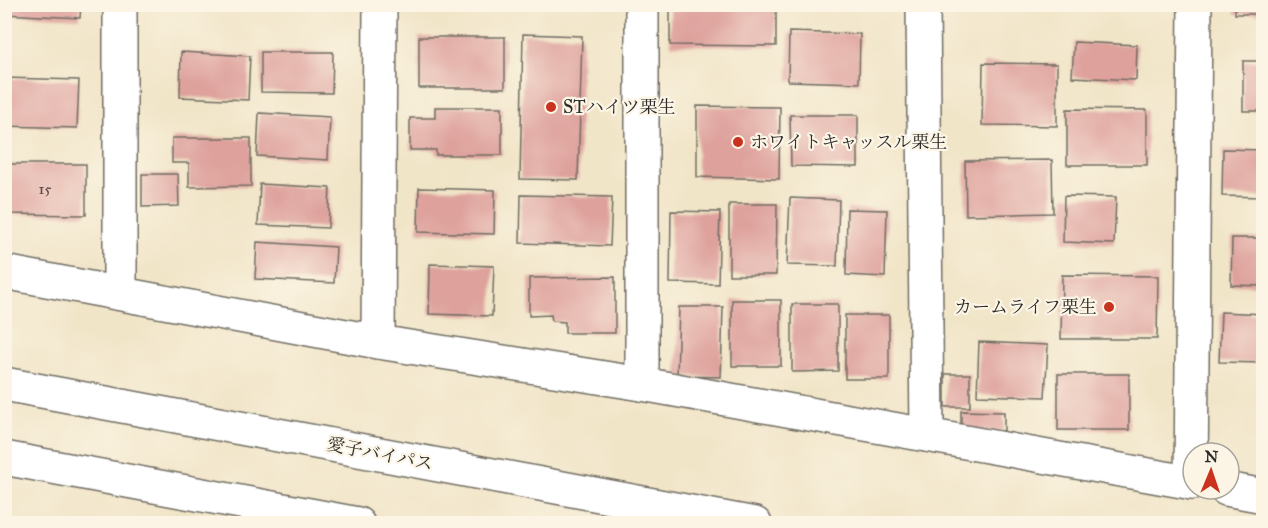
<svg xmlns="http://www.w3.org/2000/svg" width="1268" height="528" font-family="'IM FELL Great Primer','Noto Serif JP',serif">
<rect width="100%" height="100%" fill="#fcf5e5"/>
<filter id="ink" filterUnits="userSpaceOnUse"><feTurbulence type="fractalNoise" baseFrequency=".0167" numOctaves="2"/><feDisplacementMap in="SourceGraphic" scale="12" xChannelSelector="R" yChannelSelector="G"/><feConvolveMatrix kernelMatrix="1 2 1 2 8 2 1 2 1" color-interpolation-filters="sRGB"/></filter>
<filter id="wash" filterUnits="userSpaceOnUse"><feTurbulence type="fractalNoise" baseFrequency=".008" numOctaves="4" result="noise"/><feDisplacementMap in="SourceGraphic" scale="24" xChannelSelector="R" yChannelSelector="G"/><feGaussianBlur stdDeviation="1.35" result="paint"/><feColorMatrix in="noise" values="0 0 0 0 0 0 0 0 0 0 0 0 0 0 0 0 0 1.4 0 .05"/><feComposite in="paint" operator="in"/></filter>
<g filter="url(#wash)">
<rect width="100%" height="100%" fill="#f1e5c8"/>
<g id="blocks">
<!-- building -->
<g fill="#dea19c">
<path d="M4,4H81L80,18L4,14Z"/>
<path d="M670,4H776V46L670,45Z"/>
<rect x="959" y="4" width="98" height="3"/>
<rect x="1235" y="4" width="29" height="10"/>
<path d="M789,32L860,34L859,83L788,81Z"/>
<path d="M523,34L582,36L578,180L520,179Z"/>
<rect x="419" y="37" width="86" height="51"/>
<path d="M1074,42L1137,45L1136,80L1072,77Z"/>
<path d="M181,52L250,56L248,100L180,97Z"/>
<path d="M261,52H333L332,93L261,92Z"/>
<rect x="1243" y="61" width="21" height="50"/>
<path d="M983,63L1057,64V126L982,125Z"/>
<path d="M4,78L79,80L77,128L4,126Z"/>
<path d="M697,106L780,107L779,179L697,177Z"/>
<path d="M435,107H502V155H436V150H410V118H435Z"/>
<path d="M1067,109L1147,110V165H1067Z"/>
<path d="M259,113L330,117L328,160L257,156Z"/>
<path d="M790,115H858V167L791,166Z"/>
<path d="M172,138H251V186L189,187V163H172Z"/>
<path d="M1223,149L1264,150V197L1222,196Z"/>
<path d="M1052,160L1053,213L966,215L965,161Z"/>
<path d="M4,164H86V215L4,214Z"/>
<path d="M142,174H178L179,206L142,207Z"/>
<path d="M260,184L330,188L328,228L258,225Z"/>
<path d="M419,188L495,190L494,234L418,232Z"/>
<path d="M521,195L612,197L610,246L520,243Z"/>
<path d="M1064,196L1116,197L1114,244L1063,242Z"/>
<path d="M790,198L839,200L837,266L787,265Z"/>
<path d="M729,204H777L776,275H729Z"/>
<path d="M847,209L887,210L885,277L846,275Z"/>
<path d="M671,211L720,212L718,284L670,283Z"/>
<path d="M1232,238H1264V286L1231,285Z"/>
<path d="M257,242L336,247L334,283L255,279Z"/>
<path d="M430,264L494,266L492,316L429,314Z"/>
<path d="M1062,275L1158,276L1157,339H1061Z"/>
<path d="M615,277V333H565V322L552,321L551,315L529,316V278Z"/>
<rect x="732" y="300" width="49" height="66"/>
<path d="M792,304H838V371L792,372Z"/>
<path d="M679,307H723L721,377L677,376Z"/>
<path d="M1221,312L1264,314V363L1219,362Z"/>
<rect x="845" y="315" width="44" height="64"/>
<path d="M979,342L1048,345L1045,397L977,395Z"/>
<rect x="945" y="374" width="25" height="33"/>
<rect x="1058" y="374" width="71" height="56"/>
<path d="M1259,400H1264V452H1260Z"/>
<path d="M961,411L1004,412V431H961Z"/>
</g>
</g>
</g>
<g filter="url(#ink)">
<use href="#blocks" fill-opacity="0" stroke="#706c62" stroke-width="1.5"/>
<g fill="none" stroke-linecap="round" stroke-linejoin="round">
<defs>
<g id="minor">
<path d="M642,4V384L1193,483"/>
<path d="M923,4L927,435"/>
<path d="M4,272L378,342L642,384"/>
<path d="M120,293V4"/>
<path d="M378,342L380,4"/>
<path d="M1191,483L1195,4"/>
<path d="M1226,489L1264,496"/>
</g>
<g id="highway">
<path d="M4,384L755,524"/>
<path d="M4,458L358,524"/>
</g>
</defs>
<!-- minor casing -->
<use href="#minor" stroke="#706c62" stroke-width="36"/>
<!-- highway casing -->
<use href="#highway" stroke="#706c62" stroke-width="36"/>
<!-- minor -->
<use href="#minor" stroke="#fff" stroke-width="33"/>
<!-- highway -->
<use href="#highway" stroke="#fff" stroke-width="33"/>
</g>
</g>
<!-- markers -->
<g fill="#c8321e" stroke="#fcf5e5" stroke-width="2">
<circle cx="551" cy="107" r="6"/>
<circle cx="738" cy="142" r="6"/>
<circle cx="1109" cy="307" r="6"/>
</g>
<g text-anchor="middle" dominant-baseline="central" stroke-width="4.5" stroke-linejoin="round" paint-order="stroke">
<!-- number labels -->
<g font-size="15" fill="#584847">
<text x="45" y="189">15</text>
</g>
<!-- poi labels -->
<g font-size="18" fill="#2b2b2b" stroke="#fcf5e5" text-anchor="start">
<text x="563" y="107">STハイツ栗生</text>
<text x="750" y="142">ホワイトキャッスル栗生</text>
<text x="1097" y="307" text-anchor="end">カームライフ栗生</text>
</g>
<!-- street labels -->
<g font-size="18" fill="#2b2b2b" stroke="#fcf5e5">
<text transform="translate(380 454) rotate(11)">愛子バイパス</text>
</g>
</g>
<!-- margin -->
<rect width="1268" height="528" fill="none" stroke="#fcf5e5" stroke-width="24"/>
<!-- north arrow -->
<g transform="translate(1211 471) rotate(2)"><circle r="28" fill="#fcf5e5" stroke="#a8a49b" stroke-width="1.5"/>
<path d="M0-4.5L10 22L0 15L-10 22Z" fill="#c8321e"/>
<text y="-9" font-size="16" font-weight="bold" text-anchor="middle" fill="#2b2b2b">N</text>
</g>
</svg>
